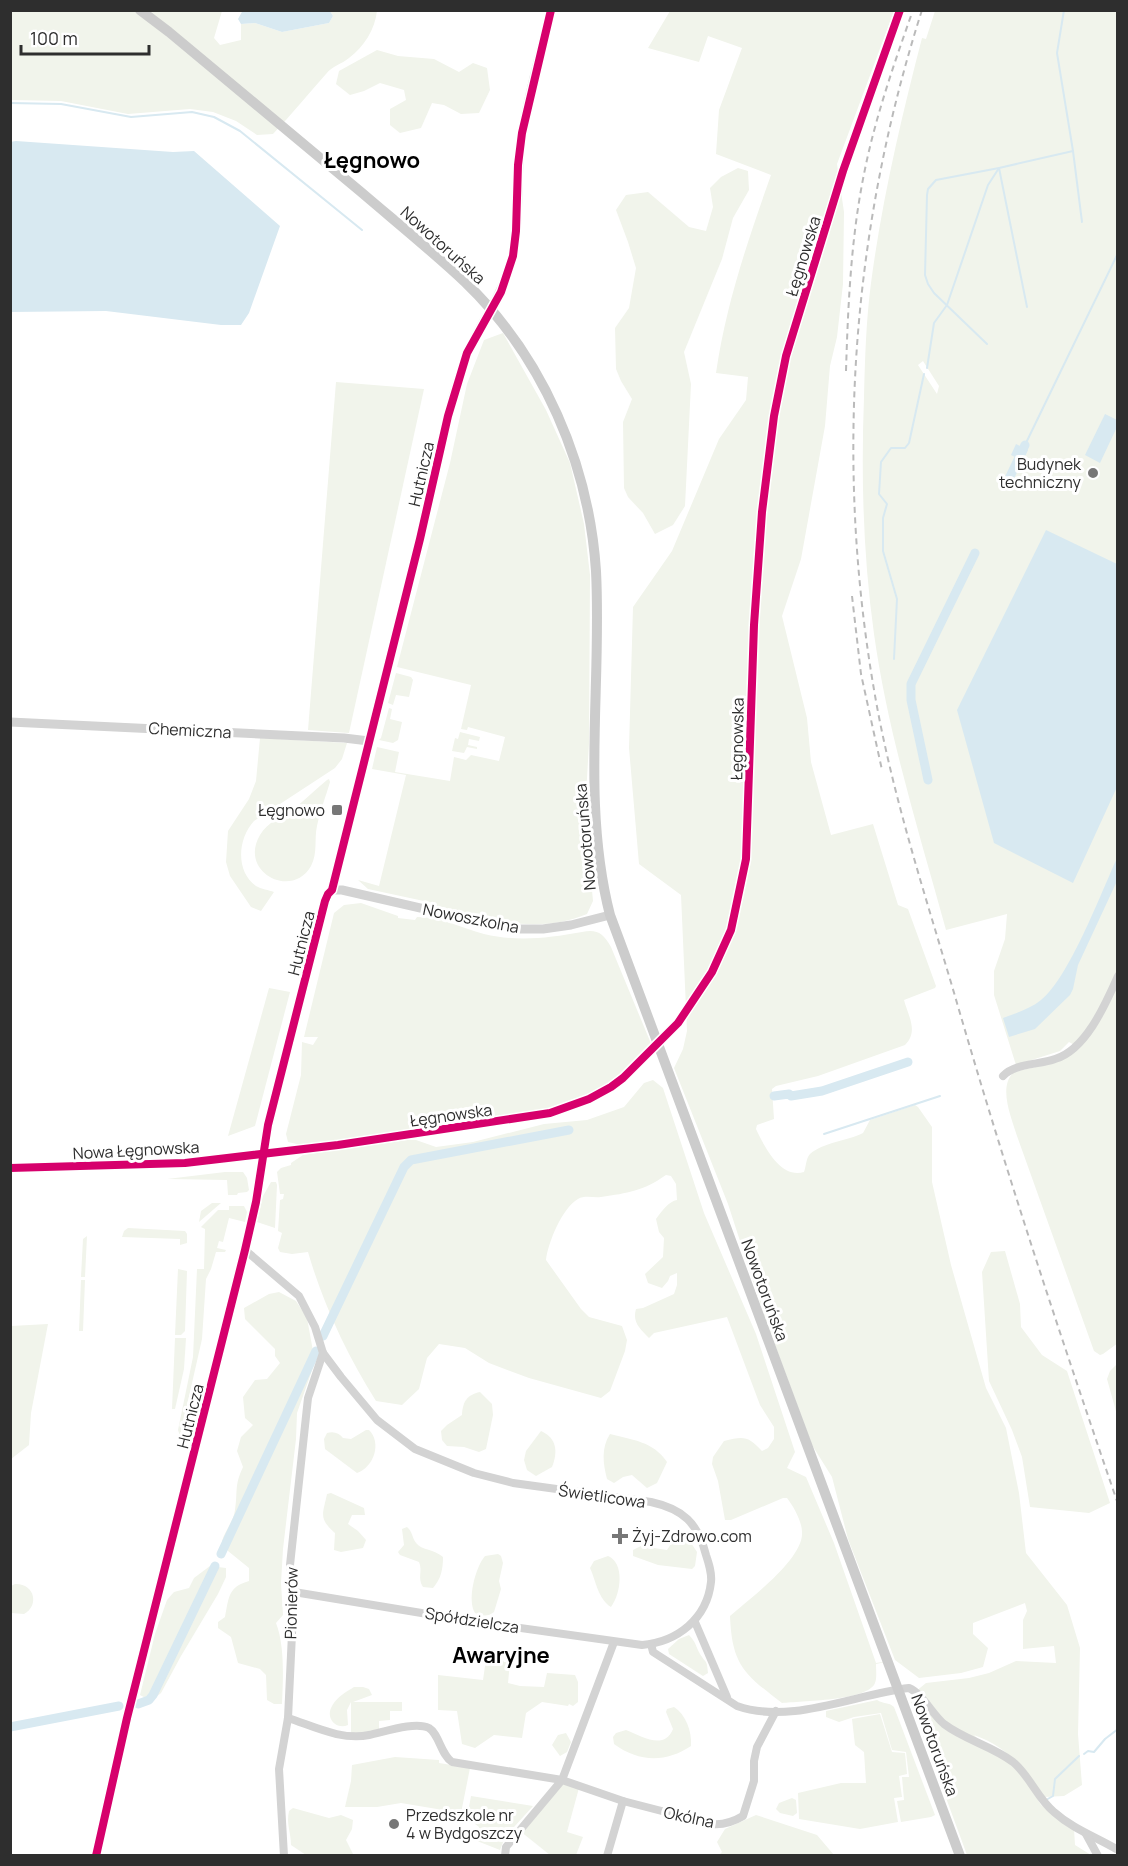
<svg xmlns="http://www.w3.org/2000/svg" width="1128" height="1866" font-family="Manrope,sans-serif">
<rect width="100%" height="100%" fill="#fff"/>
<!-- green -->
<g fill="#f1f4eb" fill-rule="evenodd">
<path d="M10,11H222L214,38L220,45L241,40V24L255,23L282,32L329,23L333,16L330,11H377C375,29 364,47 349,58C342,64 332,66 326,74C308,94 291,115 273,134L257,135L236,121L213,112L190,109L128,114L61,101L11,100Z"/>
<path d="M670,11H894L837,164L844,212L843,284L837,337L830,366L825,426L801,559L782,616L807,718L811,762L831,835L873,824L898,905L908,909L936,986L935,988L904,1000C908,1016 919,1031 905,1045L818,1076L776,1086L772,1089L774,1119L757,1125L756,1129C765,1148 781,1179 804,1172C806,1167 806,1158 810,1154C824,1142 847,1141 863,1133L870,1120L915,1105L918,1107L932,1127V1182L951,1265L986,1388L1006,1428L1019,1493L1026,1553L1067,1605L1080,1648L1078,1734L1082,1785L1064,1796L1044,1797C1024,1769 1008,1747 974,1735L984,1745L1010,1760L1031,1788L1041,1805L1074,1829L1075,1845L1091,1855H967L909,1697L926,1683L969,1678L989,1673L1016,1661L1056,1663L1054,1646L1023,1649V1620L1027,1611L1025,1603L973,1623V1634L988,1648L983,1667L961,1673L919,1678L895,1660L876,1664C876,1670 877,1678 875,1683C868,1701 800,1701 782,1703C744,1674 732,1665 730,1616C748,1600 804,1559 802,1532C802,1522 794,1507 787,1498H783L731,1520H725L718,1481L712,1464L713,1457L724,1441C744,1436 748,1436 762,1451L768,1448L774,1439V1427L760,1405L727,1317L654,1333L649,1338C640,1329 632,1322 636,1309L643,1308L674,1294L677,1285V1273L670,1276L668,1281L662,1288L648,1283L645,1274L663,1257L664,1238L659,1232L656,1219C661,1212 669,1201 677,1200L676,1184L671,1176L666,1175C643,1191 628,1193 601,1197C593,1198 585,1195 578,1199C562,1208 548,1243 546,1260L581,1309L589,1317L622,1326L627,1340L625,1351L610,1391L601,1398L529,1378L489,1363L465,1348L439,1344L427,1358L419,1389L402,1405L376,1401C347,1355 323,1304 308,1252L292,1254L280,1252L278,1248L282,1233L278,1231L280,1200L283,1199L284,1194H280L277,1172L281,1168L291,1165V1163L303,1155L407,1140H416L436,1147L473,1142L544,1124L587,1120L624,1107L644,1083L653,1080L663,1088L704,1213L756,1334L795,1452L787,1468L806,1477L834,1543L876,1663L895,1660L848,1539L832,1477L812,1445L764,1315L728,1204L674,1068L683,1049L687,1031L681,895L639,864L629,748L633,607L672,551L719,439L746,400L748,377L716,373C726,304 748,240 771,175L716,154L719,110L742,48L708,36L699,62L648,48Z"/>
<path d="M935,11H1117L1118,1343L1103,1354L1100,1355L1094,1351L1017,1136C1012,1119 998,1088 1013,1073C1037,1064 1060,1068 1078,1047L1069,1042L1060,1051L1016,1065L994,995V971L1005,939L1007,914L946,930C919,832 888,734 874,634C863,555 861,476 864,397C865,359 866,321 871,283C882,200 901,119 922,38L926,39ZM923,361L939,386L937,394L918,365Z"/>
<path d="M377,50L398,56L434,59L459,72L473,63L487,68L490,90L479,113L461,114L444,105L432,103L421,128L400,133L390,125V109L406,100L404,90L380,83L364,91L350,95L336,84L339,71Z"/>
<path d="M738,168L748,171L749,190L733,218L722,259L684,352L691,384L685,506L673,525L655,534L643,513L628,497L624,488L623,422L632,399L621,381L616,369L615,328L629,308L636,268L628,242L616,210L626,195L648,192L689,227L706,231L713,207L710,188L721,177Z"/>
<path d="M503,333L546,410L570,463L584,524L590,575L589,743L585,813L593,901L587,914C537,935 485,919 435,907L433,903L368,889L358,880L379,886L406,775L372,769L377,747L399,752L395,772L450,781L454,757L466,760L471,755L499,761L505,737L468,727L467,730L461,729L471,685L397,667L450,463L467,384L484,340Z"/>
<path d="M336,382L424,389L349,733L308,730Z"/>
<path d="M396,673L411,677L413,680L409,697L396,695L393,705L388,703Z"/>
<path d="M389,708L392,709L390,719L402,722L398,740L393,743L379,740L381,738Z"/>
<path d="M460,732L480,737L479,741L469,739L468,745L477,747V749L467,747L464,753L452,751L455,738L458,739Z"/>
<path d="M260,738L347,743L342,759L335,768L254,821C238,838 235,871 256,886C261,889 269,890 274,892L261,911L251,907L230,876L226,862L228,831L249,799L256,781Z"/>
<path d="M327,780L329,779L330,782C326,796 320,811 317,826C314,839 318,853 311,866C292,900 238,872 260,835C267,822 284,816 296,807C307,798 316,789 327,780Z"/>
<path d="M361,903L398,916V918L415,920L417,917C442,917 461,928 484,934C518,942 548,938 582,932C597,929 603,933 611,947L652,1046C636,1060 621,1076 603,1087C556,1115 495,1120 443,1127C396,1133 349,1139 301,1145L288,1142L286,1134L301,1075L302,1042L313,1045L318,1037H304L334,913L344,905Z"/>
<path d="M269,988L290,992L255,1126L228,1136Z"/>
<path d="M225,1172H243L247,1178L249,1190L247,1192L238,1193L237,1195H228L227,1180L167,1179Z"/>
<path d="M271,1182H276L277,1185L275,1228L257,1222L263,1196Z"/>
<path d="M212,1203H221L199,1222L201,1211Z"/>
<path d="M229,1206H244L247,1212L245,1222L229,1218L223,1242L219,1241L217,1248L226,1250L225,1252H216L211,1269L206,1279L202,1339L180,1436L178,1430L193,1357L197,1269H204L205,1229L201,1227L218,1210H229Z"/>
<path d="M128,1228L185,1231L187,1234V1243L180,1245V1239L122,1237L124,1231Z"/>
<path d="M87,1236L85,1277H81L83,1239Z"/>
<path d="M1005,1251L1020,1304L1021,1327L1042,1355L1067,1371L1110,1503L1089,1513L1030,1507L1022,1457L1012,1430L989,1381L982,1272L991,1252Z"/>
<path d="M178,1269L187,1271L185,1331L181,1335H175Z"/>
<path d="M81,1280H85L83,1331H79Z"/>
<path d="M279,1292L296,1301L307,1318L315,1362L297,1413L296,1439L283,1549L281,1583L283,1615L276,1623C285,1646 283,1680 282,1704H274L267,1700L266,1675L260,1669L238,1663L231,1637L218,1628V1622L225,1617C229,1597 228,1587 249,1581V1568L228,1551L222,1541C225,1531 234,1520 235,1510C238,1491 234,1486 243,1467L237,1451L241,1437L253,1425L245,1418L243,1397L255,1380L267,1379L280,1363L275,1356V1349L245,1319L244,1308L269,1294Z"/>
<path d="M48,1324L31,1413L29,1445L11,1459V1326Z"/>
<path d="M175,1338H186L184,1369L175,1409H172Z"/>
<path d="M1117,1364V1415L1107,1379L1110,1371Z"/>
<path d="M480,1392L492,1404L493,1415L486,1449L479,1452L464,1447L447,1446L442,1440L441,1431L447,1425L462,1415C463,1401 467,1395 480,1392Z"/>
<path d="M366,1430H369C382,1443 374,1467 357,1473L325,1449L324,1439L327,1433C334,1431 339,1433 343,1438L351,1439Z"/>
<path d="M541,1431C557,1438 558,1452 552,1467L536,1476L527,1470L524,1460L526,1451Z"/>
<path d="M610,1434C632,1440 653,1441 667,1462L657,1483L647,1488L632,1475L623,1477L614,1483L607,1479C603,1463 601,1448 610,1434Z"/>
<path d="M331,1493L364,1508L365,1515H352L348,1524L358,1531L366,1540L363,1548L341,1552L334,1550L335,1533C318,1518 323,1514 327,1494Z"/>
<path d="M407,1527C413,1532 412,1539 417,1544C422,1550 434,1549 443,1557C443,1569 441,1579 433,1588L423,1587C417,1578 423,1571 419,1562L400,1555L398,1552L404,1545L402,1529Z"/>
<path d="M685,1534L697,1552L695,1566L692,1569L658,1565L633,1556V1550L641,1546L667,1550L677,1535Z"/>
<path d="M498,1554L501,1556L503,1563L499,1581L501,1589L494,1612C488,1617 482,1616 475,1613C467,1600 475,1568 485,1556Z"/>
<path d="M608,1556C625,1563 621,1594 611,1607C598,1599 596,1581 590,1568L594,1561Z"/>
<path d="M210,1566L226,1568V1577L218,1594L181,1656L161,1693L151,1701L140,1695L155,1634L167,1600L174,1592L189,1588L194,1578Z"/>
<path d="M15,1584C34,1583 40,1605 24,1614L11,1613V1586Z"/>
<path d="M689,1635C697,1644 695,1645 700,1654C706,1664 707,1659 708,1673L703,1676L669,1654L668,1649L679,1639Z"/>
<path d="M491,1655L501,1657L504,1662H510L508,1683L520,1686L544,1687L547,1673L575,1675L578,1682V1702L573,1706L569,1704L568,1706L542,1702L526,1713L522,1738L494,1735L475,1748L462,1744L457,1711L438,1710V1675L483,1680L486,1659Z"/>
<path d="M354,1687H363L369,1689L372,1695L353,1702H402V1711H390V1720L379,1721V1730L351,1734V1702L347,1710L348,1725C336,1730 325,1718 332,1706C337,1697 346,1692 354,1687Z"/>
<path d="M877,1700C883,1704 889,1702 894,1707L935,1815L931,1817L901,1822L897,1801L904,1800L902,1777H909L906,1752L892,1750L881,1713L854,1717L839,1722L826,1717V1711Z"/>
<path d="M674,1707C686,1715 692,1731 691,1746C666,1763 638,1762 614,1744L613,1737L616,1733L626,1730C642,1736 664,1751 673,1729L666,1712L667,1709Z"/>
<path d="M880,1714L892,1752L905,1753L907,1774L899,1776L902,1797L894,1798L898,1822L860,1829L799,1819L798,1793L841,1783H866L864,1752L855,1745L852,1719Z"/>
<path d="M566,1733L571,1742L567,1752L560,1756L552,1745L558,1735Z"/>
<path d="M395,1757L439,1760V1763L470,1768L461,1813L401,1803L377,1807H345L351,1781L352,1765Z"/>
<path d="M562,1782L579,1788L567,1832L583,1837L576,1855H550L520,1831Z"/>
<path d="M471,1796L533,1806L505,1837L500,1850L477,1841L479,1827L467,1818Z"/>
<path d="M792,1798L796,1800L797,1813L793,1816L780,1813L776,1809L779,1803Z"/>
<path d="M293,1808L329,1818L341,1815L353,1820L352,1829L346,1840L353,1854L352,1855H306L291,1845C291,1832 286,1824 289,1811Z"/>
<path d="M756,1815L817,1835L834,1855H719L722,1852L717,1842L725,1829Z"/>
</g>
<!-- water -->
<g fill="#d8e9f1">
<path d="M243,10L330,11L333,16L329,23L282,32L255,23L241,24L238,19Z"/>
<path d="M16,141L173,152L194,151L280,226L249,313L241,325H221L106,311L11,312L10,142Z"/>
<path d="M1105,414L1117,420V427L1100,463L1085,455Z"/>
<path d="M1016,444L1028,450L1023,461L1011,455Z"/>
<path d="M1046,530L1117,564V787L1073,883L994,843L957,710Z"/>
<path d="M1117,858V881L1078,965L1073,989L1070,995L1035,1029L1009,1037L1003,1018C1016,1013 1030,1009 1041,1000C1069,978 1101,893 1117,858Z"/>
</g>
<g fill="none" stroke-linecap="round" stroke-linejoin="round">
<!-- stream -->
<g stroke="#d8e9f1" stroke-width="2">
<path d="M10,103L61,104L131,117L192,112L214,117L240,131L362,230"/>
<path d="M1073,151L1082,222"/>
<path d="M987,344L934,293L928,284L925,275L927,195L928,189L936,180L999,168L1027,307"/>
<path d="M927,368L934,323L947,305L988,185L999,168L1073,151L1057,53L1064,10"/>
<path d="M1025,445L1118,253"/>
<path d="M894,659L897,599L883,551V518L887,504L879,494L881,462L891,448H905L909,443L924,374"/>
<path d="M824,1134L940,1096"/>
<path d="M1084,1754L1088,1751L1094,1752L1105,1739L1118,1729"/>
<path d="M1046,1800L1053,1796L1055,1779L1079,1756"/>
</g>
<!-- canal -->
<g stroke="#d8e9f1" stroke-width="9">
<path d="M1007,483L1025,445"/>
<path d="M928,780L911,700V684L975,553"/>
<path d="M774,1096L789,1094L791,1096L822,1091L908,1062"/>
<path d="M323,1336L404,1167L411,1160L569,1130"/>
<path d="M221,1554L316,1351"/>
<path d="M138,1704L149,1700L153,1695L215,1566"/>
<path d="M10,1727L119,1706"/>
</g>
<!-- minor -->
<g stroke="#d3d3d3" stroke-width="8">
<path d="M369,741C386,672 405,603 421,534C437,467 451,365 491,309"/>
<path d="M1003,1076C1015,1063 1039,1065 1055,1059C1086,1050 1106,1003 1118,976"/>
<path d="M10,1168L185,1163L338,1145L550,1113L589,1099L611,1087L623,1078L678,1023L712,972L731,930L746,859L754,625L762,512L774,416L786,356L843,171L900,10"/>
<path d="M245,1250L299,1296L315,1327L323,1353L341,1377L377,1420L415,1449L474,1473L513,1483L651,1502C683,1509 698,1523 706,1555C709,1564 712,1573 711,1582C707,1619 677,1642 642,1645L464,1620L294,1592"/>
<path d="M695,1622L727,1697"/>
<path d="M651,1644L653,1652L737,1706C791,1725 855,1694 909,1688C923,1694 932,1714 944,1724C965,1740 992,1746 1013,1762C1030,1776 1037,1798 1054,1812C1073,1829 1096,1837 1118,1850"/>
<path d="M288,1718C313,1726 342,1741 369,1735C384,1732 415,1721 429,1728C439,1734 441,1755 452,1762L562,1780L614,1642"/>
<path d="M1086,1834L1098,1856"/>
<path d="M284,1856L279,1769L288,1718L294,1592L290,1565L308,1398L323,1353"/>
<path d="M505,1856L506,1847L562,1780L623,1801L712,1824C723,1825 733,1822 743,1816L754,1781V1761L757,1747L776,1711"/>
<path d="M607,1856L623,1801"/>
</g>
<!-- tertiary -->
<g stroke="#d3d3d3" stroke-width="9">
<path d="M491,309C500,292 509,274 513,254C521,215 515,175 522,136C528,94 541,52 551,10"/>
<path d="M10,722L344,738L369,741L332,890L328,894L325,901L268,1125L256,1202L245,1250L127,1718L96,1856"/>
<path d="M332,890H342L512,929H543L571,925L610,915"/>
</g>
<!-- secondary -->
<path stroke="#ccc" stroke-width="10" d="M140,10L169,32C233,85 297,138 361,192C396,222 432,251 465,282C543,357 589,464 596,571C602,686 581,802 610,915L960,1856"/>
<!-- rail -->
<g stroke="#bababa" stroke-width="2" stroke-dasharray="6 4.5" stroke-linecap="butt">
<path d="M922,10C849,238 834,478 878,712C897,811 929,907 957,1003C1006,1172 1061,1338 1118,1504"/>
<path d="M846,371C848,305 851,238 864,174C875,118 894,64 913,10"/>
<path d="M852,596L861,674L882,770"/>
</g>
<defs>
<g id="cycleway">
<path d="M10,1168L185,1163L338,1145L550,1113L589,1099L611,1087L623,1078L678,1023L712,972L731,930L746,859L754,625L762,512L774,416L786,356L843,171L900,10"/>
<path d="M96,1856L127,1718L245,1250L256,1202L268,1125L325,901L328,894L332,890L420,539L448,416L467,353L501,292L513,256L516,231L518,165L522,133L551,10"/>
</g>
</defs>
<!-- cycleway casing -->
<use href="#cycleway" stroke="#fff" stroke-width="11"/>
<!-- cycleway -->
<use href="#cycleway" stroke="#d6006c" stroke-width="8"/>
</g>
<!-- markers -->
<g fill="#777" stroke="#fff" stroke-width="2">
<circle cx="1093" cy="473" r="6"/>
<rect x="331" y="804" width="12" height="12" rx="3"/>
<path d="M617 1527h6v6h6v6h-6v6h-6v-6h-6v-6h6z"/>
<circle cx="394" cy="1824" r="6"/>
</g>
<g text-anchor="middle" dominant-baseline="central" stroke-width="6" stroke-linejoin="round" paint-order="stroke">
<!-- street labels -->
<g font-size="16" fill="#2e2e2e" stroke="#fff">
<text transform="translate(443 245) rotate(42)">Nowotoruńska</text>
<text transform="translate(803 256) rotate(-73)">Łęgnowska</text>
<text transform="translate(421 474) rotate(-77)">Hutnicza</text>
<text transform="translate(190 730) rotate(3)">Chemiczna</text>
<text transform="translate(737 739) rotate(-89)">Łęgnowska</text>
<text transform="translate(585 837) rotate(-95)">Nowotoruńska</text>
<text transform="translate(471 918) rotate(11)">Nowoszkolna</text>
<text transform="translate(301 943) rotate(-76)">Hutnicza</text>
<text transform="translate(451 1115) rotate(-8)">Łęgnowska</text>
<text transform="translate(136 1150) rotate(-3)">Nowa Łęgnowska</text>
<text transform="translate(765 1290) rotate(70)">Nowotoruńska</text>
<text transform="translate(190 1416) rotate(-76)">Hutnicza</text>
<text transform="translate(602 1496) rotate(8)">Świetlicowa</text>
<text transform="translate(291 1603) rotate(-89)">Pionierów</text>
<text transform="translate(472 1620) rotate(9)">Spółdzielcza</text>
<text transform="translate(935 1745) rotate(70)">Nowotoruńska</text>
<text transform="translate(689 1817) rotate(12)">Okólna</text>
</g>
<!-- poi labels -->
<g font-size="16" fill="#2e2e2e" stroke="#fff" text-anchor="end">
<text x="1081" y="464">Budynek<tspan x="1081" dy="18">techniczny</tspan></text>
<text x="325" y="810">Łęgnowo</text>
<text x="632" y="1536" text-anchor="start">Żyj-Zdrowo.com</text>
<text x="406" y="1815" text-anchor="start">Przedszkole nr<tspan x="406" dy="18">4 w Bydgoszczy</tspan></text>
</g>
<!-- district labels -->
<g font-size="22" font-weight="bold" fill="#000" stroke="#fff">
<text x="372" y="160">Łęgnowo</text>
<text x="501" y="1655">Awaryjne</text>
</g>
</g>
<!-- border -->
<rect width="1128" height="1866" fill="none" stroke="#2e2e2e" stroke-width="24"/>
<!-- scale -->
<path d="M21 45v9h128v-9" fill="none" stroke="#2e2e2e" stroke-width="3"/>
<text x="30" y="45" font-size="18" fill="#2e2e2e" stroke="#ffffff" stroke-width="4.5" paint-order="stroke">100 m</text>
</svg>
